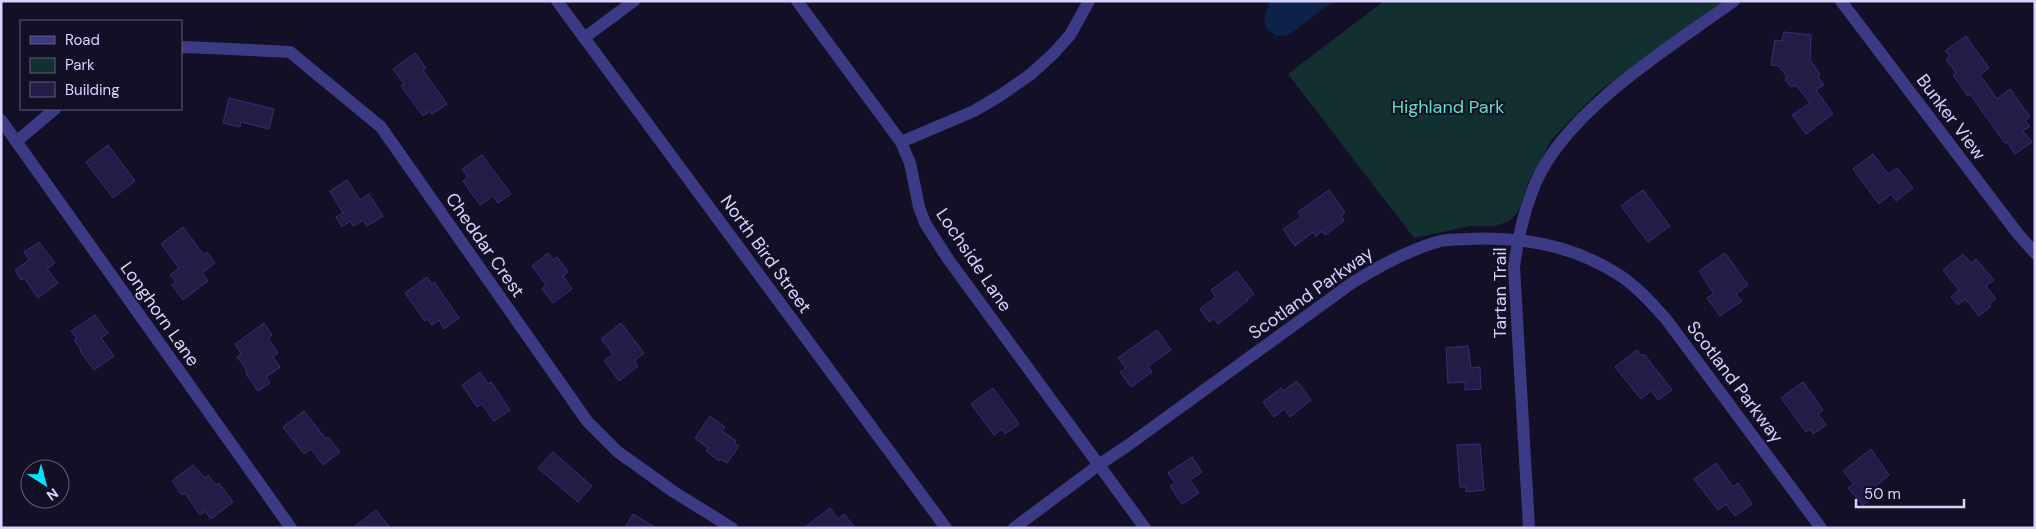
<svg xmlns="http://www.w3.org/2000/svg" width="2036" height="529" font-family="'DM Sans',sans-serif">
<rect width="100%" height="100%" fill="#130f26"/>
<!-- green -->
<path fill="#12302f" d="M1384,1H1723L1597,93L1552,139L1528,183L1518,212L1509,221L1496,226H1470L1414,238L1288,74Z"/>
<!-- water -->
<path fill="#0c2248" d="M1270,1H1334L1289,35L1276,36L1266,28L1264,17Z"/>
<!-- building -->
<g fill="#241b47" stroke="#3b2d73">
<path d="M1784,32L1811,35L1810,60L1820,74L1818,77L1824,85L1816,90L1833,114L1806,134L1792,115L1810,103L1796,85L1791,87L1785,80L1787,77L1779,66L1771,65L1775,40L1782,41Z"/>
<path d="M1966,36L1989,68L1980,75L1997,99L2010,89L2030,117L2025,121L2030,126L2023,131L2032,142L2015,154L2007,142L2005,143L1970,94L1968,96L1953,75L1956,73L1946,59L1950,56L1945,51Z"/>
<path d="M415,53L426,68L423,70L447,104L432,114L430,111L423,116L401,86L404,84L393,69Z"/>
<path d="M229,98L274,109L269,129L241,122L240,127L223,123Z"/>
<path d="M108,145L135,181L113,198L86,162Z"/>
<path d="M1873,154L1888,174L1897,168L1913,188L1896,201L1891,194L1879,204L1853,169Z"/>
<path d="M482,155L511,194L498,203L493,196L480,205L463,181L468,177L462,169Z"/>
<path d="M347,180L360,200L369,194L383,216L367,226L363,220L353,226L350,221L342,227L336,217L343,213L330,191Z"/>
<path d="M1329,190L1345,212L1341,216L1344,221L1325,235L1322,231L1316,236L1313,232L1295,246L1283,229L1301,217L1298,212Z"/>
<path d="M1643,190L1670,226L1648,242L1621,206Z"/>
<path d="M183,227L204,255L207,252L215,263L202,273L208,281L183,300L172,285L176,282L170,275L179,268L161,244Z"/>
<path d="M39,242L55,263L47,269L58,283L38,298L24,278L21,280L15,270L29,260L24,252Z"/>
<path d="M548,253L553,260L557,257L568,272L563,276L572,289L553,303L542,289L546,285L532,266Z"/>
<path d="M1725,253L1748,285L1736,294L1742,301L1720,316L1707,298L1714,294L1699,271Z"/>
<path d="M1963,254L1971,263L1976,259L1994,280L1986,286L1996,299L1989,304L1991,306L1979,316L1965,299L1958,305L1951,297L1959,290L1943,270Z"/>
<path d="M1237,271L1254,294L1247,299L1248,300L1218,324L1214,318L1209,322L1200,309L1216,297L1211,290Z"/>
<path d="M427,277L432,284L434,282L459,318L444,329L439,320L432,325L427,319L425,321L405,293Z"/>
<path d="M95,315L108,333L101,338L114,356L94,370L80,351L81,350L74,340L77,339L71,331Z"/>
<path d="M264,323L272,335L268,338L278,353L273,357L280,367L266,377L270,383L258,391L246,374L247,373L244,366L237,357L241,354L235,344Z"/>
<path d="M621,323L644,353L634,361L638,366L619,381L604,361L613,354L601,339Z"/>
<path d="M1157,330L1171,350L1148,366L1152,372L1131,387L1120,372L1126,368L1118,358Z"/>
<path d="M1468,346L1471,368L1480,367L1481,389L1465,390V382L1448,383L1446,348Z"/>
<path d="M1637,350L1642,356L1644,354L1672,390L1658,400L1651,391L1641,399L1615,367Z"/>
<path d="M480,372L488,384L491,382L510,410L494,421L482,404L477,407L462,385Z"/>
<path d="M1297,381L1311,400L1290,417L1284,409L1274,417L1263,402L1281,388L1283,391Z"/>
<path d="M1803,382L1823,410L1818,414L1826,425L1813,434L1810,429L1806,432L1781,398Z"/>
<path d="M993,388L1019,424L1005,434L1002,429L994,435L971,404Z"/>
<path d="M304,411L326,439L328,437L340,452L323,465L311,449L304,454L283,427Z"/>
<path d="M710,416L725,427L722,431L736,441L734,443L739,446L727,463L720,459L719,461L706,451L708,448L695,438Z"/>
<path d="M1480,444L1484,490L1466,492V487H1460L1457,445Z"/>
<path d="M1871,449L1889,475L1876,486L1880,492L1863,505L1848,488L1854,484L1843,471Z"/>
<path d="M553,452L592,486L578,502L538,468Z"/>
<path d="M1192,457L1202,472L1190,480L1199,493L1182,504L1170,486L1175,483L1168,473Z"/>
<path d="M1716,463L1733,487L1738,483L1752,504L1735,516L1726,504L1718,510L1694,479Z"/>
<path d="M193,465L205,478L208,475L216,485L219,483L233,502L211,519L205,511L200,515L185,493L182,495L172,481Z"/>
<path d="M830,508L838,519L844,514L855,528H804Z"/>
<path d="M376,510L390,528H353Z"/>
<path d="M633,514L656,528H625Z"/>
</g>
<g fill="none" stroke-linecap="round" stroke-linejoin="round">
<!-- minor -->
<g stroke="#3d3a85" stroke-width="12">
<path d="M797,1L901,142L910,163L919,207L925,223L948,259L1145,528"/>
<path d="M1841,1L2018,234L2035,253"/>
<path d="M584,38L634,1"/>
<path d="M181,48L186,47L290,52L381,127L587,421L618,452L674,492L732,528"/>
<path d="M1,120L291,528"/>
<path d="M17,141L55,109"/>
<path d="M901,142L974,111L1001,95L1031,74L1053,54L1070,35L1089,1"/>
<path d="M1014,528L1100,464L1127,446L1352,283C1379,266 1406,251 1437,242C1446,239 1457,240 1467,239C1520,236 1571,245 1616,273C1636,285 1651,303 1666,319L1821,528"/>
<path d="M1529,528L1514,267C1518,237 1524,209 1536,182C1568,109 1670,47 1734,1"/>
</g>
<!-- tertiary -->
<path stroke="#3d3a85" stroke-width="12" d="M557,1L946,528"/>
</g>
<g text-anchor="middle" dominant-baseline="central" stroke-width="4" stroke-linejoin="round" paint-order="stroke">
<!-- park labels -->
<g font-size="18" fill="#5fe0c0" stroke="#130f26">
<text x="1448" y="107">Highland Park</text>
</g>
<!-- street labels -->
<g font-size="18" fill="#d9d4ff" stroke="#130f26">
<text transform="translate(1951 117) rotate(53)">Bunker View</text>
<text transform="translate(485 245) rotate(55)">Cheddar Crest</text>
<text transform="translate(766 254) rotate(54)">North Bird Street</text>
<text transform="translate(974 260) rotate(56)">Lochside Lane</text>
<text transform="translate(1311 293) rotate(-35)">Scotland Parkway</text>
<text transform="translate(1500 293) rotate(-90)">Tartan Trail</text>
<text transform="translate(160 314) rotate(55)">Longhorn Lane</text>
<text transform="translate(1735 382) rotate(53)">Scotland Parkway</text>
</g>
</g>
<!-- border -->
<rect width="2036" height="529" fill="none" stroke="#d9d4ff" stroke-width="5"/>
<!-- legend -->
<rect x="20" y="20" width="162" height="90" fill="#130f26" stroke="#625e7d"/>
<rect x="30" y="36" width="25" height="8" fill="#3d3a85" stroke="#625e7d"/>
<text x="65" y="45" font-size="15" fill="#d9d4ff">Road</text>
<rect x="30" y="58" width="25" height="15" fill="#12302f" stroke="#625e7d"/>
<text x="65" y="70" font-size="15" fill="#d9d4ff">Park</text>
<rect x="30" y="82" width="25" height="15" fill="#241b47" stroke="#625e7d"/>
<text x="65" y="95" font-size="15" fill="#d9d4ff">Building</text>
<!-- north arrow -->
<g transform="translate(45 484) rotate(144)"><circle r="24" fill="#130f26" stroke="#625e7d"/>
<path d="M0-4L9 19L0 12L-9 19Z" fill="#00e5ff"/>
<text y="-8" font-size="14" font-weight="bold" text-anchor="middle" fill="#d9d4ff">N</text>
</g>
<!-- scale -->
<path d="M1856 499v8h108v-8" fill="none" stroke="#d9d4ff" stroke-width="2.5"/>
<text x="1864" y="499" font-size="15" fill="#d9d4ff" stroke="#130f26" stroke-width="4" paint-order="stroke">50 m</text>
</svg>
